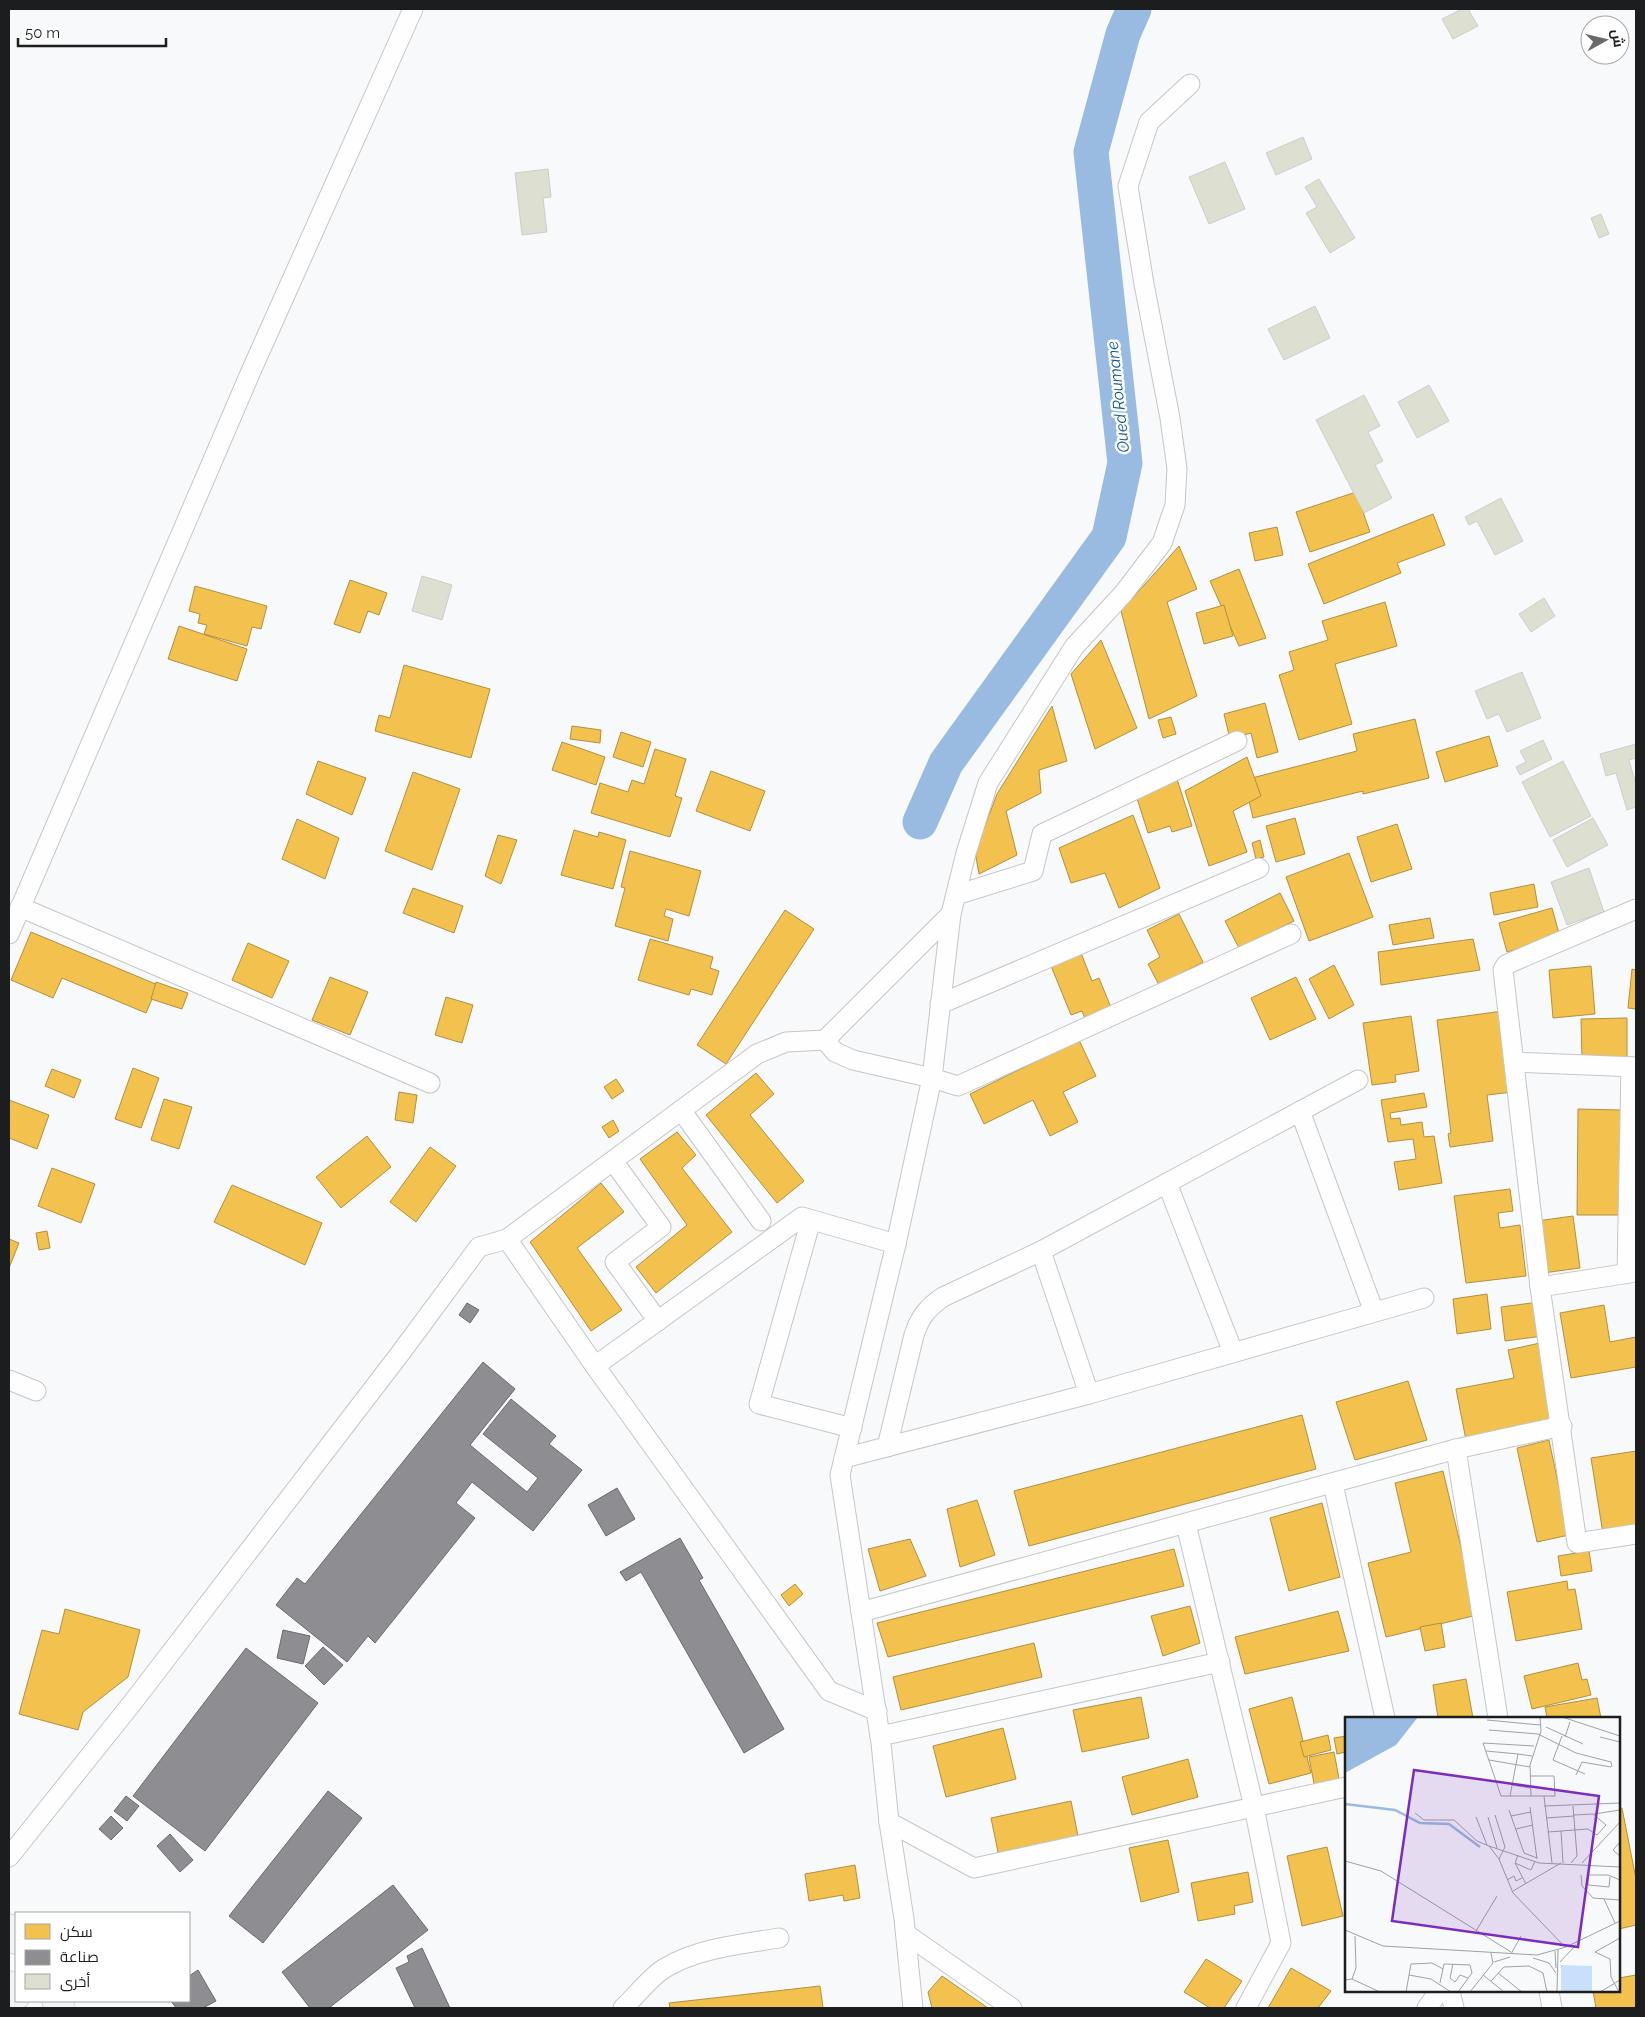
<svg xmlns="http://www.w3.org/2000/svg" width="1645" height="2017" font-family="Raleway,Cairo,sans-serif">
<rect width="100%" height="100%" fill="#f8f9fa"/>
<!-- homes -->
<g fill="#f2c14e" stroke="#b29040">
<path d="M1356,492L1370,532L1310,552L1296,512Z"/>
<path d="M1433,514L1445,545L1397,563L1401,573L1324,604L1308,564Z"/>
<path d="M1277,527L1283,555L1255,561L1249,533Z"/>
<path d="M1179,546L1197,589L1167,602L1197,696L1149,719L1121,611Z"/>
<path d="M1239,569L1266,638L1239,646L1210,581Z"/>
<path d="M350,580L387,593L379,615L368,611L360,633L334,624Z"/>
<path d="M195,586L267,606L261,629L252,627L247,646L204,634L207,625L198,623L200,614L189,611Z"/>
<path d="M1385,602L1397,646L1335,664L1352,724L1299,740L1279,675L1294,670L1289,652L1328,640L1322,621Z"/>
<path d="M1224,605L1233,636L1204,644L1196,613Z"/>
<path d="M179,626L247,649L237,681L168,659Z"/>
<path d="M1101,640L1137,728L1095,749L1071,674Z"/>
<path d="M404,665L490,689L471,758L375,731L379,715L390,718Z"/>
<path d="M1265,703L1278,752L1257,758L1251,733L1230,739L1224,714Z"/>
<path d="M1052,706L1067,761L1039,770L1041,793L1006,811L1017,855L979,874L975,852L997,794Z"/>
<path d="M1171,717L1176,734L1163,738L1158,720Z"/>
<path d="M1415,719L1429,778L1363,794V791L1253,818L1244,780L1357,751L1353,734Z"/>
<path d="M572,726L601,730L600,743L570,739Z"/>
<path d="M621,732L651,742L643,767L613,757Z"/>
<path d="M1489,736L1498,766L1445,782L1436,752Z"/>
<path d="M562,742L605,757L596,785L552,770Z"/>
<path d="M655,749L686,759L675,796L682,798L670,837L591,813L600,783L628,792L632,780L644,784Z"/>
<path d="M1247,757L1261,796L1233,811L1247,852L1209,866L1185,791Z"/>
<path d="M318,761L366,778L352,815L306,794Z"/>
<path d="M711,771L765,791L750,831L696,811Z"/>
<path d="M413,772L460,789L432,870L385,851Z"/>
<path d="M1177,779L1192,826L1172,832L1170,826L1148,833L1135,792Z"/>
<path d="M1133,815L1160,888L1119,908L1105,873L1071,883L1059,848Z"/>
<path d="M1295,818L1305,854L1276,862L1266,826Z"/>
<path d="M297,819L339,838L325,879L282,859Z"/>
<path d="M1397,824L1412,869L1371,882L1357,837Z"/>
<path d="M574,830L598,837L599,832L626,840L613,889L561,875Z"/>
<path d="M498,835L517,840L501,884L485,876Z"/>
<path d="M1260,840L1264,857L1256,859L1252,843Z"/>
<path d="M630,851L701,871L689,916L666,909L664,916L673,919L668,941L615,926L625,888L621,887Z"/>
<path d="M1349,853L1373,917L1309,941L1286,877Z"/>
<path d="M1534,884L1538,907L1494,915L1490,893Z"/>
<path d="M413,888L463,906L454,933L403,913Z"/>
<path d="M1280,893L1294,921L1239,948L1225,921Z"/>
<path d="M1552,908L1560,937L1507,952L1499,923Z"/>
<path d="M785,910L814,929L726,1064L697,1045Z"/>
<path d="M1179,914L1203,962L1159,985L1148,964L1160,957L1147,930Z"/>
<path d="M1430,918L1434,938L1393,945L1389,925Z"/>
<path d="M31,932L158,985L146,1013L62,978L53,998L11,980Z"/>
<path d="M650,939L713,957L710,968L719,971L712,995L691,989L689,995L638,980Z"/>
<path d="M1473,939L1480,970L1381,985L1378,952Z"/>
<path d="M248,943L289,961L272,998L232,980Z"/>
<path d="M1079,948L1092,981L1099,978L1112,1010L1086,1021L1082,1011L1071,1015L1049,961Z"/>
<path d="M1334,965L1354,1005L1329,1019L1309,979Z"/>
<path d="M1591,966L1595,1014L1553,1018L1549,970Z"/>
<path d="M1632,969L1636,970V1009L1628,1008Z"/>
<path d="M330,977L368,992L350,1035L312,1020Z"/>
<path d="M1296,977L1316,1019L1270,1040L1251,998Z"/>
<path d="M156,982L188,993L182,1009L151,999Z"/>
<path d="M446,997L473,1005L462,1043L435,1035Z"/>
<path d="M1503,1011L1513,1092L1487,1095L1493,1141L1450,1147L1448,1134L1451,1133L1437,1020Z"/>
<path d="M1411,1016L1419,1071L1395,1075L1396,1082L1372,1085L1363,1023Z"/>
<path d="M1627,1018V1059L1582,1060L1581,1019Z"/>
<path d="M1079,1040L1096,1076L1063,1092L1078,1122L1050,1136L1033,1100L984,1124L970,1094Z"/>
<path d="M133,1068L159,1078L141,1128L115,1119Z"/>
<path d="M52,1069L81,1080L74,1098L45,1086Z"/>
<path d="M756,1073L774,1094L750,1115L804,1181L777,1203L706,1115Z"/>
<path d="M616,1079L624,1091L612,1099L604,1087Z"/>
<path d="M399,1092L417,1095L413,1123L395,1120Z"/>
<path d="M1424,1093L1427,1107L1390,1113L1391,1119L1400,1118L1401,1125L1422,1122L1424,1137L1434,1136L1442,1183L1399,1190L1394,1162L1416,1159L1413,1139L1388,1142L1381,1100Z"/>
<path d="M164,1099L192,1107L179,1149L151,1140Z"/>
<path d="M9,1100L49,1115L37,1149L9,1138Z"/>
<path d="M1578,1109L1621,1110L1620,1215H1577Z"/>
<path d="M613,1120L619,1131L609,1138L602,1127Z"/>
<path d="M677,1132L696,1155L682,1168L732,1232L656,1293L636,1267L687,1225L640,1159Z"/>
<path d="M367,1136L391,1167L341,1208L316,1177Z"/>
<path d="M430,1147L456,1166L416,1222L390,1202Z"/>
<path d="M52,1168L95,1184L81,1223L38,1206Z"/>
<path d="M601,1183L624,1212L577,1248L622,1310L591,1331L530,1242Z"/>
<path d="M232,1185L322,1223L305,1265L214,1222Z"/>
<path d="M1510,1189L1513,1211L1498,1213L1500,1228L1520,1225L1526,1276L1466,1283L1454,1196Z"/>
<path d="M1573,1216L1580,1268L1543,1273L1537,1221Z"/>
<path d="M47,1231L50,1248L39,1250L36,1233Z"/>
<path d="M9,1239L19,1243L9,1268Z"/>
<path d="M1487,1294L1491,1329L1457,1334L1453,1299Z"/>
<path d="M1539,1302L1543,1336L1505,1341L1501,1307Z"/>
<path d="M1604,1305L1610,1342L1636,1337V1367L1571,1378L1560,1313Z"/>
<path d="M1540,1343L1556,1422L1466,1440L1456,1389L1514,1378L1508,1350Z"/>
<path d="M1408,1381L1427,1440L1355,1460L1336,1402Z"/>
<path d="M1302,1415L1316,1469L1029,1546L1014,1491Z"/>
<path d="M1549,1440L1569,1535L1537,1542L1517,1448Z"/>
<path d="M1636,1451V1529L1603,1534L1591,1458Z"/>
<path d="M1443,1471L1477,1615L1386,1637L1368,1563L1411,1552L1395,1483Z"/>
<path d="M977,1500L995,1555L960,1567L947,1509Z"/>
<path d="M1322,1503L1340,1577L1289,1591L1270,1518Z"/>
<path d="M910,1539L926,1576L880,1591L868,1549Z"/>
<path d="M1174,1549L1184,1586L888,1657L877,1623Z"/>
<path d="M1589,1551L1592,1571L1561,1576L1558,1556Z"/>
<path d="M1567,1581L1568,1590L1575,1589L1582,1629L1516,1641L1507,1592Z"/>
<path d="M795,1584L803,1594L789,1606L781,1595Z"/>
<path d="M1190,1606L1200,1643L1163,1656L1151,1616Z"/>
<path d="M65,1609L140,1630L128,1677L83,1712L78,1730L19,1714L42,1630L59,1634Z"/>
<path d="M1338,1611L1349,1651L1245,1674L1235,1637Z"/>
<path d="M1441,1623L1445,1647L1425,1651L1420,1627Z"/>
<path d="M1034,1643L1042,1677L901,1710L893,1677Z"/>
<path d="M1578,1663L1582,1680L1587,1679L1591,1695L1532,1709L1524,1676Z"/>
<path d="M1466,1679L1473,1718H1438L1433,1685Z"/>
<path d="M1141,1697L1149,1738L1082,1752L1073,1710Z"/>
<path d="M1292,1697L1311,1773L1269,1784L1249,1709Z"/>
<path d="M1597,1698L1601,1718H1547L1545,1707Z"/>
<path d="M1003,1728L1016,1779L946,1797L933,1746Z"/>
<path d="M1328,1735L1331,1750L1304,1757L1300,1742Z"/>
<path d="M1346,1736V1752L1337,1754L1334,1738Z"/>
<path d="M1334,1752L1340,1784L1315,1789L1309,1757Z"/>
<path d="M1188,1759L1198,1797L1132,1815L1122,1777Z"/>
<path d="M1071,1801L1079,1841L999,1857L991,1818Z"/>
<path d="M1622,1808L1636,1879V1925L1619,1929V1809Z"/>
<path d="M1168,1840L1179,1892L1141,1902L1129,1848Z"/>
<path d="M1327,1847L1343,1916L1302,1926L1287,1856Z"/>
<path d="M855,1865L860,1898L844,1901L843,1895L809,1901L805,1874Z"/>
<path d="M1248,1872L1253,1902L1234,1906L1235,1914L1198,1921L1191,1883Z"/>
<path d="M1206,1959L1242,1981L1224,2008H1210L1184,1992Z"/>
<path d="M1291,1968L1331,1991L1318,2008H1268Z"/>
<path d="M1636,1975V2008H1596L1593,1991H1619V1978Z"/>
<path d="M942,1976L988,2008H932L928,1992Z"/>
<path d="M820,1986L823,2008H670L669,2003Z"/>
</g>
<!-- industry -->
<g fill="#8d8d92" stroke="#6b6b6f">
<path d="M467,1303L479,1310L470,1323L459,1315Z"/>
<path d="M483,1362L515,1389L470,1445L527,1492L538,1478L483,1434L511,1399L556,1436L549,1444L582,1470L533,1531L472,1482L456,1503L475,1518L375,1643L368,1636L347,1662L276,1605L297,1578L305,1584Z"/>
<path d="M617,1488L635,1519L606,1536L588,1505Z"/>
<path d="M680,1538L703,1578L699,1580L784,1729L744,1753L641,1572L626,1581L620,1572Z"/>
<path d="M283,1630L310,1636L303,1664L277,1658Z"/>
<path d="M323,1647L343,1665L324,1685L305,1666Z"/>
<path d="M246,1648L318,1703L205,1851L133,1796Z"/>
<path d="M328,1791L362,1818L263,1943L229,1916Z"/>
<path d="M126,1796L139,1806L127,1821L114,1811Z"/>
<path d="M111,1816L123,1828L111,1840L99,1829Z"/>
<path d="M170,1834L193,1860L180,1872L157,1846Z"/>
<path d="M393,1885L428,1930L329,2008H310L282,1972Z"/>
<path d="M422,1948L450,2008H415L396,1968L409,1962L407,1956Z"/>
<path d="M198,1970L216,2001L203,2008H176L171,2001H189V1976Z"/>
</g>
<g fill="none" stroke-linecap="round" stroke-linejoin="round">
<!-- river -->
<path stroke="#99bbe2" stroke-width="35" d="M920,822L946,763L1109,537L1125,463L1091,152L1123,34L1134,9"/>
</g>
<!-- building -->
<g fill="#dddfd1" stroke="#cdcecd">
<path d="M1462,9H1468L1478,26L1453,39L1442,19Z"/>
<path d="M1303,137L1312,159L1276,175L1266,153Z"/>
<path d="M1225,162L1245,209L1209,224L1189,177Z"/>
<path d="M548,169L551,197L543,198L547,232L522,235L515,173Z"/>
<path d="M1319,179L1355,238L1330,253L1306,213L1317,207L1305,187Z"/>
<path d="M1601,214L1609,234L1599,238L1591,218Z"/>
<path d="M1315,306L1330,338L1284,360L1268,329Z"/>
<path d="M1429,385L1449,421L1417,438L1398,402Z"/>
<path d="M1364,395L1380,426L1368,432L1383,461L1375,465L1392,498L1364,513L1316,420Z"/>
<path d="M1501,498L1523,541L1495,555L1477,521L1469,525L1465,517Z"/>
<path d="M422,576L452,585L442,620L412,611Z"/>
<path d="M1544,598L1555,616L1531,632L1519,614Z"/>
<path d="M1522,672L1541,718L1507,732L1499,714L1487,719L1475,691Z"/>
<path d="M1543,740L1552,759L1520,775L1516,767L1526,762L1520,751Z"/>
<path d="M1636,744V758L1629,760L1636,784V807L1627,810L1616,773L1606,776L1600,754Z"/>
<path d="M1563,761L1591,816L1550,837L1522,782Z"/>
<path d="M1593,818L1608,845L1567,867L1553,840Z"/>
<path d="M1589,868L1604,912L1567,925L1551,882Z"/>
</g>
<g fill="none" stroke-linecap="round" stroke-linejoin="round">
<defs>
<g id="street">
<path d="M956,895L1033,871L1042,834L1237,741"/>
<path d="M20,907L430,1083"/>
<path d="M1636,909L1512,962L1506,965L1503,970L1540,1287L1577,1543L1636,1534"/>
<path d="M9,934L252,369L413,9"/>
<path d="M940,1004L1259,868"/>
<path d="M825,1040L835,1052L853,1060L932,1078L958,1086L1291,934"/>
<path d="M1514,1062L1636,1067"/>
<path d="M681,1110L761,1221"/>
<path d="M1300,1111L1374,1312"/>
<path d="M613,1161L661,1227L615,1262L658,1321"/>
<path d="M1167,1183L1233,1352"/>
<path d="M811,1220L759,1404L852,1428"/>
<path d="M507,1239L595,1366L829,1691L877,1711"/>
<path d="M1041,1251L1089,1394"/>
<path d="M1627,1273L1631,1067"/>
<path d="M1540,1287L1636,1272"/>
<path d="M595,1366L802,1217L896,1244"/>
<path d="M9,1380L36,1391"/>
<path d="M887,1447L914,1335C920,1317 928,1307 943,1297L1041,1251L1358,1080"/>
<path d="M1456,1449L1498,1718"/>
<path d="M844,1458L1089,1394L1424,1298"/>
<path d="M1333,1484L1385,1718"/>
<path d="M1186,1524L1254,1807L1281,1943L1246,2008"/>
<path d="M861,1612L1456,1449L1562,1426"/>
<path d="M880,1736L1220,1662"/>
<path d="M889,1822L974,1868L1346,1787"/>
<path d="M9,1857L133,1702L399,1355L479,1247L507,1239L757,1054L786,1042L825,1040L951,914L966,853L988,783L1074,647L1123,594L1162,543L1175,505L1177,469L1170,418L1144,284L1128,186L1149,122L1190,84"/>
<path d="M906,1934L1012,2008"/>
<path d="M1450,1991L1454,2008"/>
<path d="M1549,1991L1552,2008"/>
<path d="M623,2008C635,1997 652,1975 665,1968C698,1948 742,1944 779,1938"/>
<path d="M913,2008L904,1919L889,1822L881,1743L840,1475L896,1244L932,1078L951,914"/>
<path d="M1427,2008L1439,1991"/>
</g>
<g id="primary">
<path d="M9,1928L16,1940"/>
<path d="M9,1985L16,1996"/>
<path d="M56,2001L61,2008"/>
</g>
</defs>
<!-- street casing -->
<use href="#street" stroke="#c5c6c7" stroke-width="21"/>
<!-- primary casing -->
<use href="#primary" stroke="#b7bec5" stroke-width="29"/>
<!-- street -->
<use href="#street" stroke="#fefefe" stroke-width="19"/>
<!-- primary -->
<use href="#primary" stroke="#f0f3f7" stroke-width="28"/>
</g>
<g text-anchor="middle" dominant-baseline="central" stroke-width="5" stroke-linejoin="round" paint-order="stroke">
<!-- water labels -->
<g font-size="16" font-style="italic" fill="#0b5697" stroke="#fff">
<text transform="translate(1118 397) rotate(-96)">Oued Roumane</text>
</g>
</g>
<!-- overview -->
<g transform="translate(1345 1717)">
<rect width="275" height="275" fill="#f8f9fa"/>
<path d="M216,248L247,249V275H216Z" fill="#c8e0fc"/>
<path d="M0,0H73L51,28L0,56Z" fill="#99bbe2"/>
<path fill="none" stroke="#99bbe2" stroke-width="2.5" d="M0,87L50,93L75,106L104,107L135,130"/>
<path fill="none" stroke="#a0a1a2" stroke-width="1" d="M217,0L275,19M142,3L195,8M201,10L238,27M144,13L193,17L231,36L266,45L267,50M217,19L208,43L240,57M220,20L225,5M255,20L275,25M141,34L173,37M144,43L185,50M231,58L237,45L266,50M185,59H209L210,79H156L138,26L189,29M167,68L185,71M165,79L173,37L187,39M186,79L185,48L196,14L195,0M199,79L207,146M199,89L275,86M185,90L192,142M164,93L179,136L192,141M70,96L79,103H109L132,124L144,129L154,142L168,176L220,230M249,97L275,93M150,98L160,130L154,142M166,99L186,95M131,100L142,128M143,100L152,131M201,101L229,99M171,112L188,108M216,114L218,146M203,115L243,112L252,118L261,108L248,97L229,98M275,125L268,133L275,139M144,129L194,146L275,150M173,138L170,146L181,167M0,144L36,154L166,235M170,146L186,153L190,144M226,146L232,139L228,89M237,146L275,105M236,158L237,169L248,181L275,183M265,160L264,170L243,168V158H263L275,163M162,163L169,159L171,164L177,161M168,174L216,146M259,182L270,206M0,213L38,229L192,238L221,230L275,204M131,214L152,179M210,234L211,251M166,237L176,219M188,241L204,246L211,256M149,245L165,240M215,245L230,229M108,247L105,261L110,265L115,258L123,261M153,256L177,275M64,258L86,262L106,275M138,258L159,275M7,262L11,251L10,219M0,263L7,262L35,275M146,264L159,250L184,249L198,256L202,275M95,266L99,247L125,248L127,256L113,275M61,275L66,247L87,246L98,252M125,275L148,246L146,236M212,275L213,233M255,275L275,263M274,275L266,260L265,242L250,235L275,221"/>
<path fill="#7b2cbf" fill-opacity="0.15" stroke="#7b2cbf" stroke-width="2.5" d="M69,53L254,79L233,230L47,204Z"/>
<rect width="275" height="275" fill="none" stroke="#1c1d1e" stroke-width="2.5"/>
</g>
<!-- border -->
<rect width="1645" height="2017" fill="none" stroke="#1c1d1e" stroke-width="20"/>
<!-- legend -->
<rect x="15" y="1912" width="175" height="90" fill="#ffffff" stroke="#a4a5a5"/>
<rect x="25" y="1924" width="25" height="15" fill="#f2c14e" stroke="#a4a5a5"/>
<text x="60" y="1937" font-size="15" fill="#1c1d1e">سكن</text>
<rect x="25" y="1950" width="25" height="15" fill="#8d8d92" stroke="#a4a5a5"/>
<text x="60" y="1962" font-size="15" fill="#1c1d1e">صناعة</text>
<rect x="25" y="1974" width="25" height="15" fill="#dddfd1" stroke="#a4a5a5"/>
<text x="60" y="1987" font-size="15" fill="#1c1d1e">أخرى</text>
<!-- north arrow -->
<g transform="translate(1605 40) rotate(82)"><circle r="24" fill="#ffffff" stroke="#a4a5a5"/>
<path d="M0-4L9 19L0 12L-9 19Z" fill="#696a6b"/>
<text y="-8" font-size="14" font-weight="bold" text-anchor="middle" fill="#1c1d1e">ش</text>
</g>
<!-- scale -->
<path d="M18 38v8h148v-8" fill="none" stroke="#1c1d1e" stroke-width="2.5"/>
<text x="25" y="38" font-size="15" fill="#1c1d1e" stroke="#ffffff" stroke-width="4" paint-order="stroke">50 m</text>
</svg>
